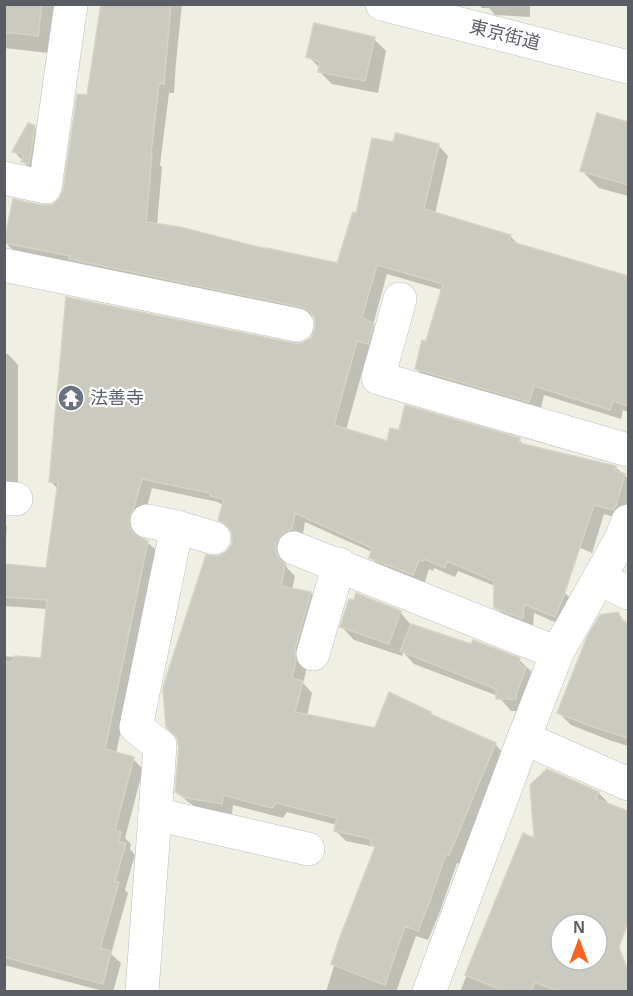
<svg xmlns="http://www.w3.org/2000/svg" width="633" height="996" font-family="Helvetica,'Noto Sans JP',sans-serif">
<rect width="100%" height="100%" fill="#efefe3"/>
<!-- shadow -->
<g fill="#0003">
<path d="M4,4H64L57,54L4,48Z"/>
<path d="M108,4H182L176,62L174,93H169L160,165L162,167L157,225L267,251L338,265L357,215L394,143L438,145L448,156L435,214L510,236L520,246L628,277V412L623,410L621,419L544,395L540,412L427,379L416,369L427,343L442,290L387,274L373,325L383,335L378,354L368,351L346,430L388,443L519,440L526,446L616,468L625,475L628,479V509L624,520L604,514L592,553L530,526L511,567L565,593L576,604L566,627L534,613L533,628L506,618L496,607L495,586L458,571L455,577L434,568L433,571L429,569L424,585L381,568L370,557L372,552L305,522L302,540L287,551L285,563L288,569L295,576L292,590L311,593L321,603L305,661L306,672L303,683L312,693L307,716L376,730L390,694L495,744L505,755L460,864L457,863L439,914L428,940L416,936L396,992H326L334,966L333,964L376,848L375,847L346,841L336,831L337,825L287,812L283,818L233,805L232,814L198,808L188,802L177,792L219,558L227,553L233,544L234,534L219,519L224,506L218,502L152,488L144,518L139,528V538L147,542L158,552L116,754L133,759L143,769L125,838L131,844L130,849L135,855L125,890L128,893L111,954L121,963L113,992H107L4,965V656L42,660L47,609L4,606V566L47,570L58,489L50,481L293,345L303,344L312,339L317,330L316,318L313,316L81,269L16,253L6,243L42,207L52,206L60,200L96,142Z"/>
<path d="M479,4H530V17L495,15L489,8H482Z"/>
<path d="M374,39L386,51L378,93L332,84L320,72V68L308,56Z"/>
<path d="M598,115L628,124V196L599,188L582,171Z"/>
<path d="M34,127L47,140L35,175L14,151Z"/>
<path d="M4,354H8L18,365V489L4,493Z"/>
<path d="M4,524L7,527L4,565Z"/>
<path d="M400,612L412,626L519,660L532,672L528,711H511L498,696L414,664L403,652L402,656L354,640L342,627Z"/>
<path d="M610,615L628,624V746L609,740L571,725L559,713Z"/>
<path d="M547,770L599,793L610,805L628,812V923L520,883L536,841Z"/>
<path d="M490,918L561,947V960H593L625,992H460Z"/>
</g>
<!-- building -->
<g fill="#cacac0" stroke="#d5d3c1" stroke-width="1.5" fill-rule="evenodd">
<path d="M4,4H42L38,36L4,32Z"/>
<path d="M101,4H171L164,84L159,83L151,155H152L146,222L180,227L266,249V248L337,263L353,212L356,214L372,138L393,142L396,133L439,144L424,209L511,235L509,241L628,276V406L613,401L610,410L534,386L529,402L415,369L422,340L426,341L443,284L377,265L362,317L374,324L368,344L357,341L334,425L387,441L390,428L399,430L405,405L520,438L519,443L616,466L615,471L625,474L616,506L613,510L594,505L563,598L555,617L524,604L523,619L494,608V581L447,561L445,568L424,559L423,561L419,560L413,575L369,558L372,548L295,513L292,529L283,533L276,542V551L279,559L285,564L281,586L311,592L295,649L296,660L292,678L303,681L295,712L375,728L389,692L431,712L430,714L496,743L449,855L446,854L429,903L418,931L405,926L385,985L331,964L340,937L375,847L370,844L372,839L334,831L337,818L276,803L272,808L223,795L222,804L186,798L175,792L179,747L177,738L166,727L163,689L164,684L206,555L218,556L226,552L232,544V534L227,525L218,520L224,499L210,496V493L142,479L134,508L129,517V526L135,535L148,541L105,749L134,757L115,830L121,832L119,842L126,843L115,881L119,882L100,948L111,951L103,984L4,957V662H12L15,656L41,658L47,600L4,597V564L46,568L58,482H49L66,297L293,343H302L311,338L315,328V319L310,311L301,307L69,259L70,256L4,243L13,199L41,205H51L59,199L63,190L77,94L87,95Z"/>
<path d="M314,23L375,37L365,81L318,72L320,62L306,57Z"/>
<path d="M597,113L628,122V185L580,171Z"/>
<path d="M28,123L35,126L29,164L21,162L23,154L12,152Z"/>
<path d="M356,593L401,611L389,644L340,627L349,599L354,600Z"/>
<path d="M618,612L622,620L628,623V738L596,728L557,713L587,637L600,615Z"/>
<path d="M411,624L471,644L473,640L520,658L519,663L526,669L517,692L516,699H496V689L400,651Z"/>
<path d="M547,769L599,792L596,799L628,811V922L619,947L628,971V992H559L535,982L531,992H506L465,975L523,833L534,838L530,785ZM561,924H597V960H561Z"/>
</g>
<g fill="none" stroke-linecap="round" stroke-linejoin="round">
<defs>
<g id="minor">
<path d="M382,4L628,67"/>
<path d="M4,178L45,187L71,4"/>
<path d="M4,265L297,325"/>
<path d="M400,299L378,378L628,450"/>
<path d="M4,498L16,499"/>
<path d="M147,521L177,527L214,538"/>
<path d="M294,548L557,653"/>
<path d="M599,578L628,593"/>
<path d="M313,654L339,564"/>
<path d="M524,738L628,784"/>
<path d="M155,814L308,849"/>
<path d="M142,992L160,746L136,727L177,527"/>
<path d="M429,992L524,738L557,653L621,539L628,521"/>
</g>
</defs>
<!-- minor casing -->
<use href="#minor" stroke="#bdbfc5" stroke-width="34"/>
<!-- minor -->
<use href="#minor" stroke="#fff" stroke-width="33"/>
</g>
<!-- icons -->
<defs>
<symbol id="temple-disc" viewBox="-11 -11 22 22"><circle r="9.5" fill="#6b7280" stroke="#fff"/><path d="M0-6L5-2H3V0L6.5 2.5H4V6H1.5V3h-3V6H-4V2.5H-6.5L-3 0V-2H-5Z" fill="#fff"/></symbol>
</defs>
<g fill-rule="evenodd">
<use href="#temple-disc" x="56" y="383" width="30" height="30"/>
</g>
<g text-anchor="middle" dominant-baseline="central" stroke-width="4.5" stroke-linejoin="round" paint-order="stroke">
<!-- street labels -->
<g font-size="18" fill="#5b5d65" stroke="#fff">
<text transform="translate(505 35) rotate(14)">東京街道</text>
</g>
<!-- worship labels -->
<g font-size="18" fill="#5b616d" stroke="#fff" text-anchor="start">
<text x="90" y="398">法善寺</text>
</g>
</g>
<!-- border -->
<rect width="633" height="996" fill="none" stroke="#5b5d65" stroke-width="12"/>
<!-- north arrow -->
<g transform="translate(579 942)"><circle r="28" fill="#ffffff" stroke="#bdbec1" stroke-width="1.5"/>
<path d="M0-4.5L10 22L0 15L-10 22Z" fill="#f86320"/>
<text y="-9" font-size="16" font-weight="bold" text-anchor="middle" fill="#5b5d65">N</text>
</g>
</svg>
